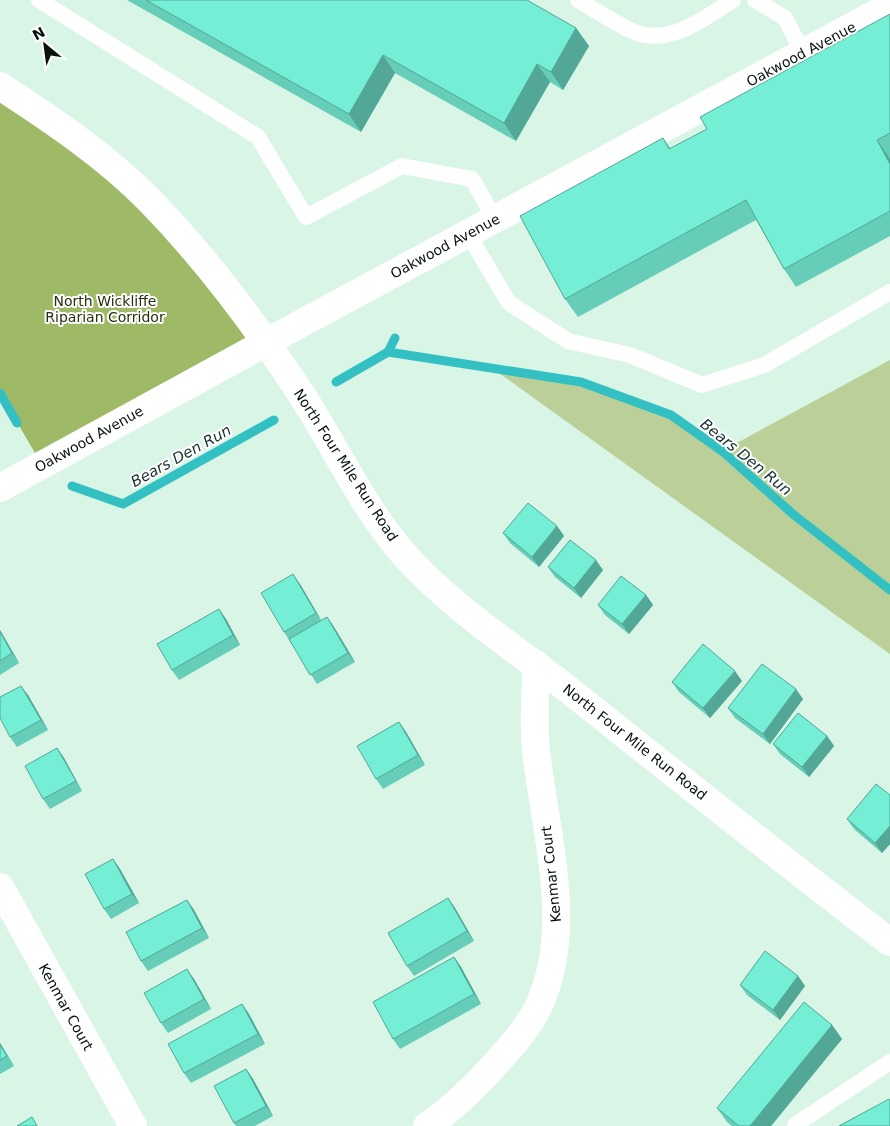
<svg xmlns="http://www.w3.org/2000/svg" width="890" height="1126" font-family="'DejaVu Sans',sans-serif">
<rect width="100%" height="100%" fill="#d8f5e5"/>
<!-- green -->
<path fill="#bbcf98" d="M890,360V654L492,368L581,382L671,415L722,451Z"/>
<!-- forest -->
<path fill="#9eba67" d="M0,86L91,149L265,343L42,465L0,393Z"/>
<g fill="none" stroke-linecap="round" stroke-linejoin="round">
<!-- stream -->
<g stroke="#32c0c3" stroke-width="9">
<path d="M388,352L395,338"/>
<path d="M336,382L388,352L581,382L671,415L722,451L794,515L890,590"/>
<path d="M0,393L17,423"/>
<path d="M72,486L123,504L274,420"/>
</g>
<!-- lane -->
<g stroke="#fff" stroke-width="16">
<path d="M39,0L258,137L306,217L402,166L472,179L495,219"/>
<path d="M578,0C594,9 623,29 640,34C674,43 706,17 733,0"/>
<path d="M755,0L785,18L803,53"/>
<path d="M468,234L509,303L568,341L630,355L702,385L764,365L890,292"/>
<path d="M795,1125L890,1062"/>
</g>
<!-- street -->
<g stroke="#fff" stroke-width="28">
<path d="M0,488L265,343"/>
<path d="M0,887L133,1126"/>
<path d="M427,1126C455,1107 477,1085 499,1060C516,1041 533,1022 542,998C573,922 545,830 536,751C533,723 536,692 536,664"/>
</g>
<!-- secondary -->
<g stroke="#fff" stroke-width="28">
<path d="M0,86C52,120 106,156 149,200C208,260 258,328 303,397C336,448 362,505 401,551C449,606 512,646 570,691C676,775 782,860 890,942"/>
<path d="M265,343L890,6"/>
</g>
</g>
<!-- wall -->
<g fill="#65cdb8">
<path d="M127,0H527L576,28L589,46L563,90L550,82L516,141L395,73L361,132Z"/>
<path d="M890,14V236L796,287L784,269L756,220L578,317L565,299L663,138L671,149L707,129Z"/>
<path d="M557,526L564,536L539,567L510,543L503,533Z"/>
<path d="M548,567L603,570L581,598L555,577Z"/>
<path d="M300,584L321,621L327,617L334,627L355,662L317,684L284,632Z"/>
<path d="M646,595L653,605L629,634L605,615L598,605Z"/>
<path d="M219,609L226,619L240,645L179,680L172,670Z"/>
<path d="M0,630L19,663L0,675Z"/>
<path d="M742,681L710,718L679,692L672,682Z"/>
<path d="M28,695L48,730L17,747L10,737Z"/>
<path d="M803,699L770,744L735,718L728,708Z"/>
<path d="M399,722L406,732L425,765L383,789L376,779Z"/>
<path d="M827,736L834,746L809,777L780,754L773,744Z"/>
<path d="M57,748L64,758L82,791L50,809L43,799Z"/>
<path d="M890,795V844L882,853L854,829L847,819Z"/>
<path d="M113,859L120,869L139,903L111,919L104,909Z"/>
<path d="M448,898L455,908L474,941L414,976L407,966Z"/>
<path d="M187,900L194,910L209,938L148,971L141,961Z"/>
<path d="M454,957L461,967L481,1004L400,1049L393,1039Z"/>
<path d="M798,976L805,986L780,1020L747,995L740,985Z"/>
<path d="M194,979L211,1009L168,1033L161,1023Z"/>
<path d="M242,1004L249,1014L265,1044L191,1083L184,1073Z"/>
<path d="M832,1025L842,1039L771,1126H732L727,1122L717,1108Z"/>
<path d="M0,1043L14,1066L0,1074Z"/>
<path d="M246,1069L253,1079L273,1116L255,1126H236L234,1123Z"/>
</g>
<!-- shaded-wall -->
<g fill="#52a796">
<path d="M576,28L589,46L563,90L551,72Z"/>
<path d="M383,55L395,73L361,132L349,114Z"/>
<path d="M537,64L550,82L516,141L504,123Z"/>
<path d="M877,140L890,159V164Z"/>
<path d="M557,526L564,536L539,567L532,557Z"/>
<path d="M596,560L603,570L581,598L574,588Z"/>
<path d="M293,574L300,584L323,623L316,613Z"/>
<path d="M646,595L653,605L629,634L622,624Z"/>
<path d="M219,609L226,619L240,645L233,635Z"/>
<path d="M327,617L334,627L355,662L348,653Z"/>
<path d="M0,630L19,663L12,653L0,632Z"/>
<path d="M735,671L742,681L710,718L703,708Z"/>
<path d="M21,686L28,695L48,730L41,720Z"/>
<path d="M796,689L803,699L770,744L763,734Z"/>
<path d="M399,722L406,732L425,765L418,755Z"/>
<path d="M827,736L834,746L809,777L802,767Z"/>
<path d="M57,748L64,758L82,791L76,781Z"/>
<path d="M890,826V844L882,853L875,843Z"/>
<path d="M113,859L120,869L139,903L132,894Z"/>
<path d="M448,898L455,908L474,941L467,931Z"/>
<path d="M187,900L194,910L209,938L202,928Z"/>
<path d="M454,957L461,967L481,1004L474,994Z"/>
<path d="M187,969L194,979L211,1009L204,999Z"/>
<path d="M798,976L805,986L780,1020L773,1010Z"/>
<path d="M242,1004L249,1014L265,1044L258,1034Z"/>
<path d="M832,1025L842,1039L771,1126H750Z"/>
<path d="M0,1043L14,1066L0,1045Z"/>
<path d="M246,1069L253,1079L273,1116L266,1106Z"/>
</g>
<!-- building -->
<g fill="#75eed6" stroke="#52a796">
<path d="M146,0H527L576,28L551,72L537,64L504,123L383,55L349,114Z"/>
<path d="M890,14V133L877,140L890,164V211L784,269L746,200L565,299L520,216L663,138L669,149L707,129L700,117Z"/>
<path d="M528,503L557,526L532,557L503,533Z"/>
<path d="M570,540L596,560L574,588L548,567Z"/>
<path d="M293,574L316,613L284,632L261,593Z"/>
<path d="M621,576L646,595L622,624L598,605Z"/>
<path d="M219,609L233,635L172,670L157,644Z"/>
<path d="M327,617L348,653L310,675L289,639Z"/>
<path d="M0,632L12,653L0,661Z"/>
<path d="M703,644L735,671L703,708L672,682Z"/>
<path d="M762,664L796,689L763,734L728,708Z"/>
<path d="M21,686L41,720L10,737L0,718V697Z"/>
<path d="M798,713L827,736L802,767L773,744Z"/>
<path d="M399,722L418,755L376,779L357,746Z"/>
<path d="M57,748L76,781L43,799L25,766Z"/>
<path d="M876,784L890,795V826L875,843L847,819Z"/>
<path d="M113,859L132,894L104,909L85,874Z"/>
<path d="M448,898L467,931L407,966L388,933Z"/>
<path d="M187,900L202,928L141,961L126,932Z"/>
<path d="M765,951L798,976L773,1010L740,985Z"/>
<path d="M454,957L474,994L393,1039L373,1002Z"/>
<path d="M187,969L204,999L161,1023L144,993Z"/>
<path d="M804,1002L832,1025L750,1126H739L717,1108Z"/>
<path d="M242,1004L258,1034L184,1073L168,1044Z"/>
<path d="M0,1045L7,1056L0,1060Z"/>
<path d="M246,1069L266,1106L234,1123L214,1086Z"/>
<path d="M889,1099L890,1101V1126H839Z"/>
<path d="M32,1117L37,1126H17Z"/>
</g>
<g text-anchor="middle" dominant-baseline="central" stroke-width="4" stroke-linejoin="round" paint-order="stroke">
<!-- street labels -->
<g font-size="14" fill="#08120d" stroke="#fff">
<text transform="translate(801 54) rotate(-28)">Oakwood Avenue</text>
<text transform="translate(445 246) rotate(-28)">Oakwood Avenue</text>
<text transform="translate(89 439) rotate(-29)">Oakwood Avenue</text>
<text transform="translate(346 465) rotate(57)">North Four Mile Run Road</text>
<text transform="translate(635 742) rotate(38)">North Four Mile Run Road</text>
<text transform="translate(551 874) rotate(-96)">Kenmar Court</text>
<text transform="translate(66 1007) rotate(61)">Kenmar Court</text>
</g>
<!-- park labels -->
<g font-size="14" fill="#25300c" stroke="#fff">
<text x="105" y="301">North Wickliffe<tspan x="105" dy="16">Riparian Corridor</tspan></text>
</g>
<!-- water labels -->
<g font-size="15" font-style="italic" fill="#1b3232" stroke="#fff">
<text transform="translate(181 456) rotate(-29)">Bears Den Run</text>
<text transform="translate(746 457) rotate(39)">Bears Den Run</text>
</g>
</g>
<!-- north arrow -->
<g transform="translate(45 45) rotate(331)" stroke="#ffffff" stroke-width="4" paint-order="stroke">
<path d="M0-4L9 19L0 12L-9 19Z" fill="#08120d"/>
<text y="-8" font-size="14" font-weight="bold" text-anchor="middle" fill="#08120d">N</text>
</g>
</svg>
